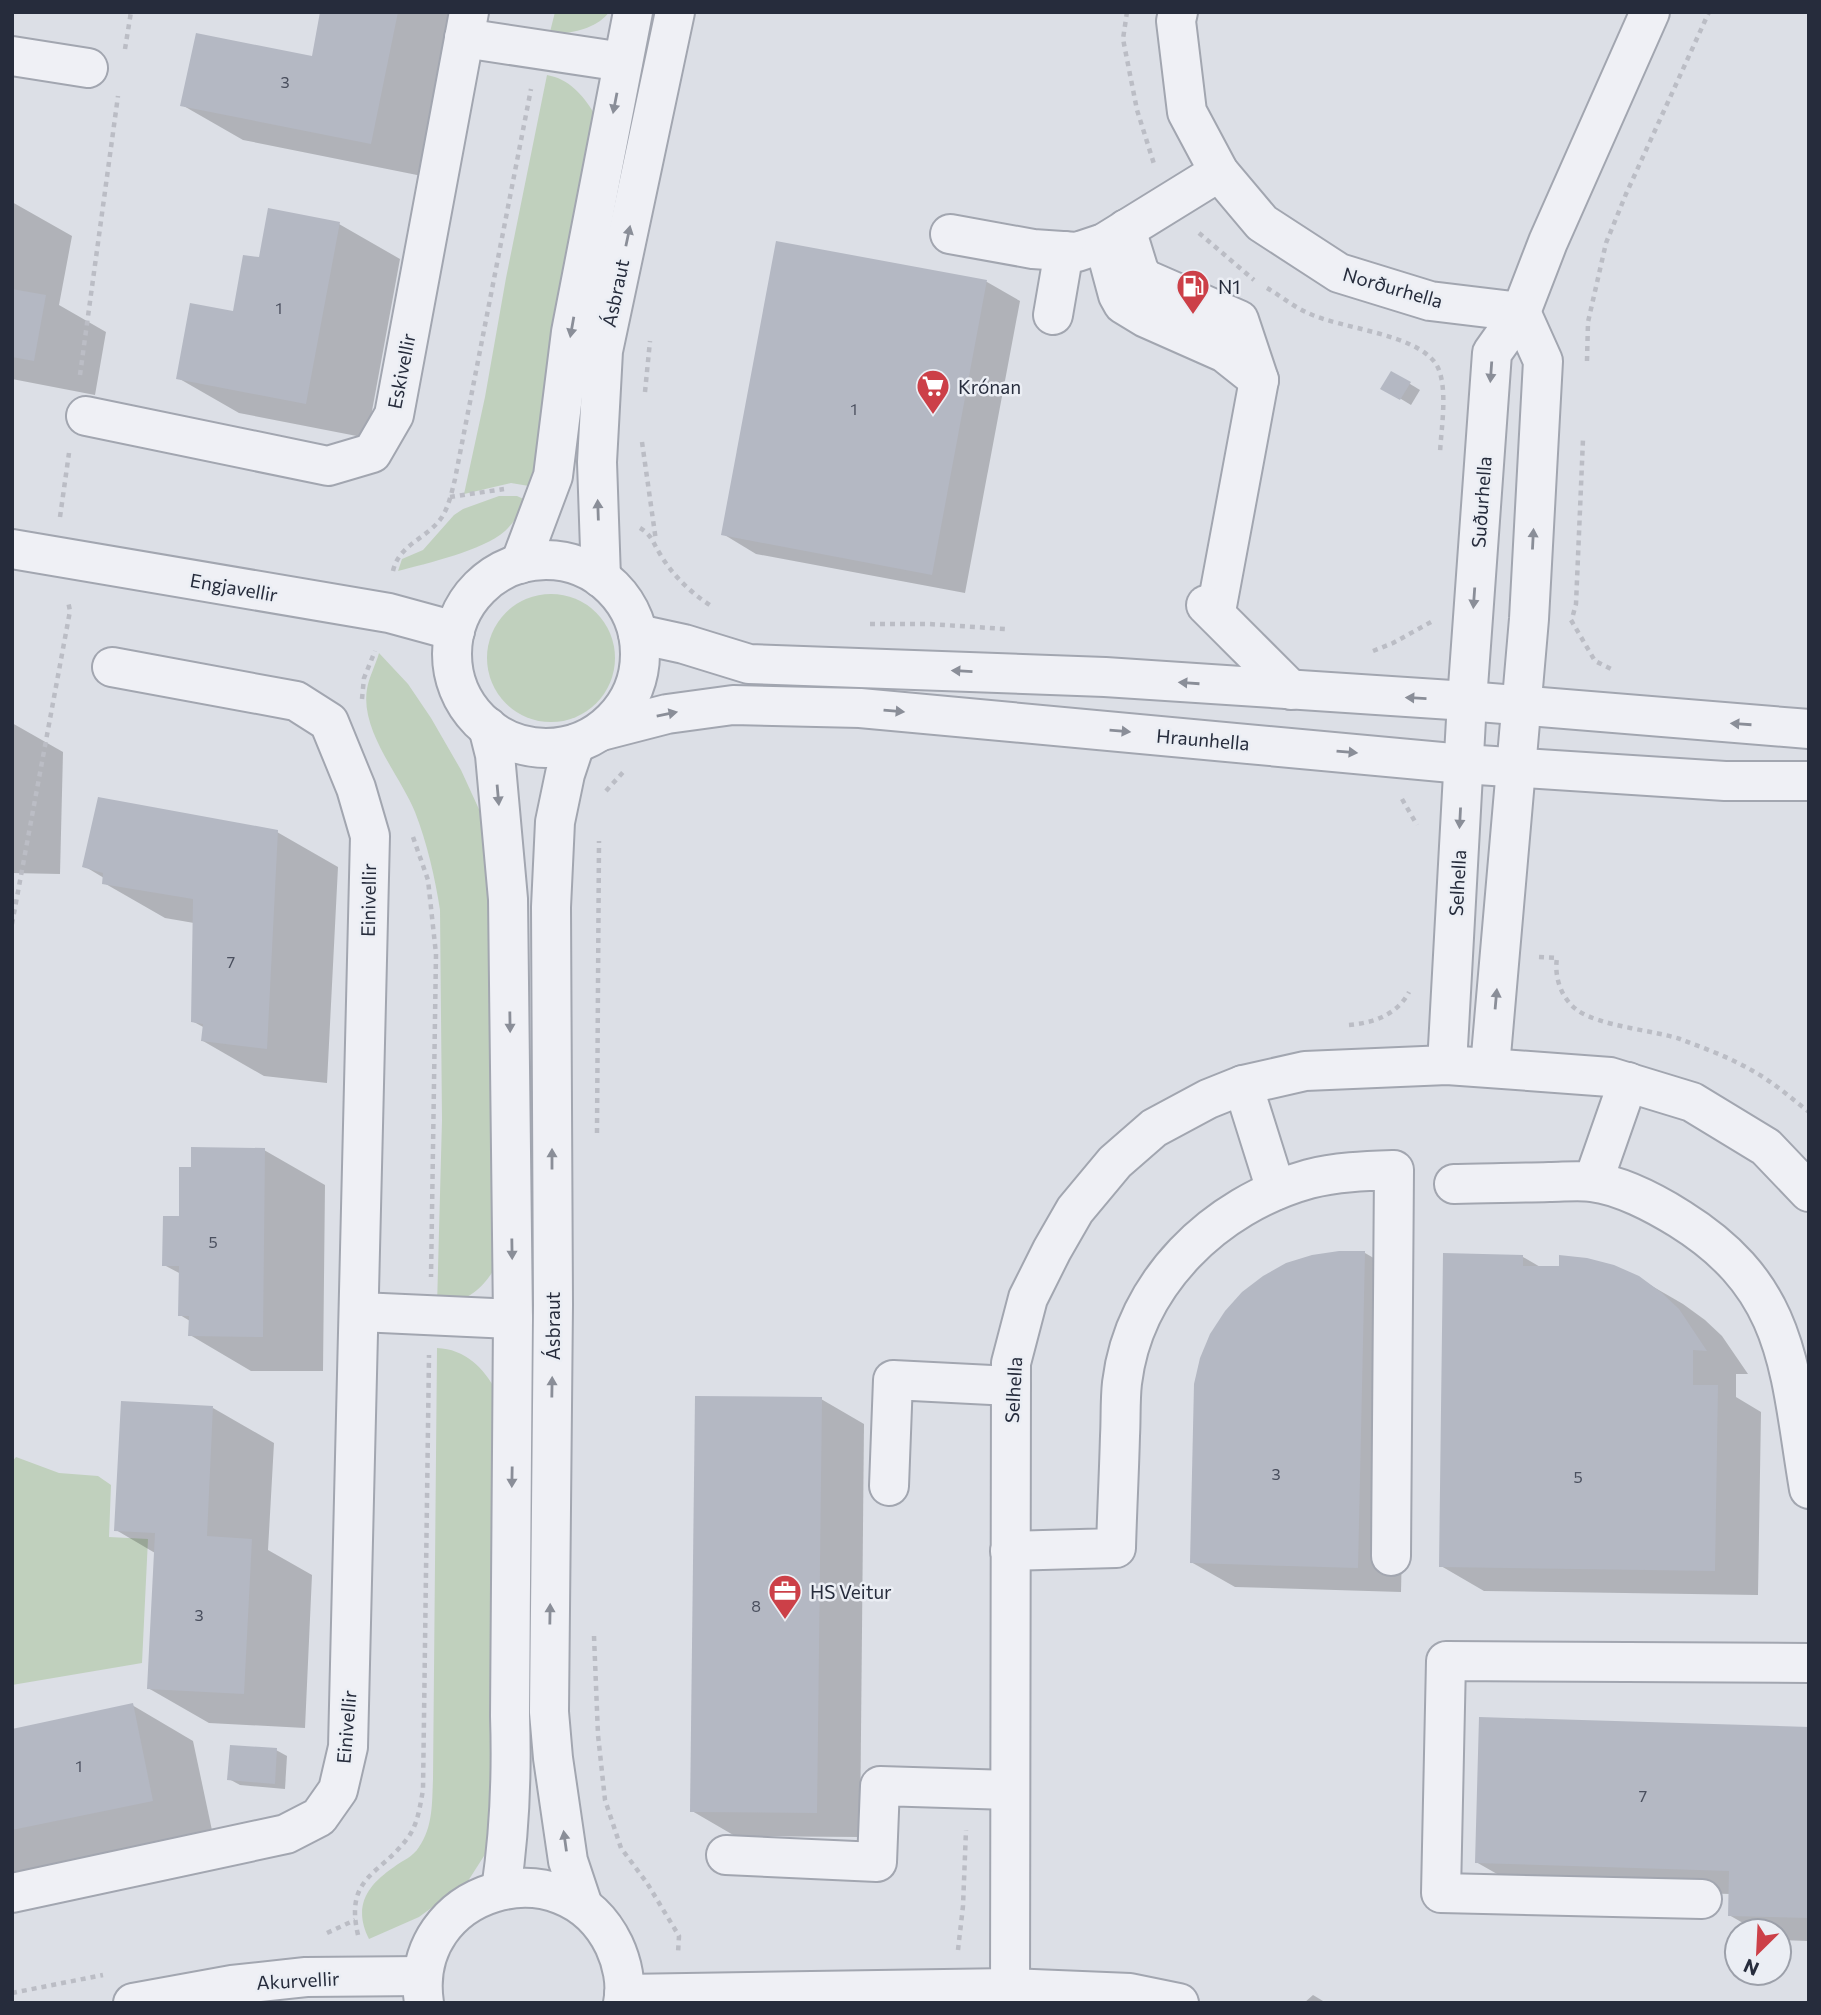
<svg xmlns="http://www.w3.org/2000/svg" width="1821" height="2015" font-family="Commissioner,sans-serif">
<rect width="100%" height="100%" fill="#dcdfe6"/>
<!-- green -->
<g fill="#c0d0bd">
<path d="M555,12H609C598,28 568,36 550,32Z"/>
<path d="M547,75C569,79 582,94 594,113L535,487L511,483L464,494L485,397L506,278Z"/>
<path d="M499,496H517L528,501C521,512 514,522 505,531C482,551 428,563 398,571L402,559L423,550L454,515L463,509Z"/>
<circle cx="551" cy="658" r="64"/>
<path d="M379,653L408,684L431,718L461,770L483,818L496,873V1266C482,1291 465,1302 437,1306L442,1120L440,910C435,877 427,843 415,812C400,775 360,731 367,689C369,677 376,664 379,653Z"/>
<path d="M437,1348C465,1349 484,1368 496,1391L493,1836L484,1856L468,1881L419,1917L369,1939C353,1907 366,1886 394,1867C403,1860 413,1857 419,1847C433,1827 432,1803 433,1779Z"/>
<path d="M16,1457L59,1473L98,1476L111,1485L109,1537L148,1539L142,1663L12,1685V1462Z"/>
</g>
<!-- shadow -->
<g fill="#0003">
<path d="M322,12H466L432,178L243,140L182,105L313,58Z"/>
<path d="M12,202L72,236L59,305L106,332L95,395L12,379Z"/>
<path d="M339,224L400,259L367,438L239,413L178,378L234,313L260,260Z"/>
<path d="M778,243L987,282L1020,301L965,593L756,554L723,534Z"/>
<path d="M1392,373L1420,390L1411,405L1383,388Z"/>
<path d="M12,723L63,752L60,874L12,873Z"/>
<path d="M277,832L338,867L327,1083L264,1076L203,1041L205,1028L192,1021L194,923L165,918L104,883V878L84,866Z"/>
<path d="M264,1150L325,1185L323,1371H251L190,1335V1321L180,1315L181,1274L164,1265L181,1218Z"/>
<path d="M1339,1253H1365L1408,1278L1401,1592L1235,1587L1191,1562Z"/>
<path d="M1523,1257L1542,1268L1638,1278L1683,1304L1705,1320L1722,1336L1748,1374H1736V1397L1761,1412L1758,1595L1484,1591L1441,1566Z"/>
<path d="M821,1399L864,1424L860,1837L735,1836L692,1811Z"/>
<path d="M213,1408L274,1443L268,1550L312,1575L305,1728L209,1723L148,1688L155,1553L116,1530Z"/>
<path d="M132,1705L193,1741L213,1835L12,1877V1730Z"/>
<path d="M1809,1729V1941L1779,1940V1931H1757L1729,1915L1730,1894L1520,1887L1476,1862Z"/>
<path d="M276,1750L287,1756L285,1789L240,1785L229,1779Z"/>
<path d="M1313,1995L1323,2001L1325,2003H1304Z"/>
</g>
<!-- building -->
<g fill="#b4b8c3">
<path d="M320,12H398L371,144L180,106L196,33L312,56Z"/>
<path d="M268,208L340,222L306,404L176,379L190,303L233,311L243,255L259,257Z"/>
<path d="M776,241L987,280L932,575L721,535Z"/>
<path d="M12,289L46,295L34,361L12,357Z"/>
<path d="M1391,371L1411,382L1400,400L1380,389Z"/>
<path d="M98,797L278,830L267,1049L201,1041L203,1024L191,1022L193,899L102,884L103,873L82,867Z"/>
<path d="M191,1147L265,1148L263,1337L188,1336L189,1316H178L179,1266H162L163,1216H179V1167H191Z"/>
<path d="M1339,1251H1365L1358,1568L1190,1563L1194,1384L1200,1358L1210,1334L1225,1311L1242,1292L1263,1276L1286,1263L1312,1255Z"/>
<path d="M1443,1253L1523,1255V1266H1559V1255L1587,1258L1614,1265L1639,1276L1662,1293L1679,1309L1707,1351L1693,1350V1385H1718L1715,1571L1439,1567Z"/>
<path d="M695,1396L822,1397L817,1813L690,1812Z"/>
<path d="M121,1401L213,1406L207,1536L252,1539L244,1694L147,1689L155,1533L114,1531Z"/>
<path d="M133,1703L153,1801L12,1830V1729Z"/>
<path d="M1479,1717L1809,1727V1918L1728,1916L1729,1871L1475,1863Z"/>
<path d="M230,1745L277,1748L275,1784L227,1780Z"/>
</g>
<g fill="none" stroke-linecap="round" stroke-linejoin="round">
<defs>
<g id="minor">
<path d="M1178,12L1176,21L1187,112L1219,172L1262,223L1339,273L1430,301L1521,312"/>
<path d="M464,38L623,62"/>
<path d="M12,56L88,68"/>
<path d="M1126,229L1139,271L1145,279L1239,320L1259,380L1217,606"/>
<path d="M950,234L1033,249L1077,252L1104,243L1219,172"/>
<path d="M1104,243L1118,295L1123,304L1146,318L1225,353L1259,380"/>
<path d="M1053,315L1064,251"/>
<path d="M86,416L328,466L372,453L394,415L469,12"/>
<path d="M12,549L389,613L455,631"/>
<circle cx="546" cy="654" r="94"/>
<path d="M520,564L553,476L571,332L633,12"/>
<path d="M601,578L597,462L603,351L675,12"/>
<path d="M1206,605L1291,690"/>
<path d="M638,634L684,644L749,664L1105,677L1467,701L1809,729"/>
<path d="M488,727L495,755L508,899L513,1319L510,1716C512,1776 510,1830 501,1890"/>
<path d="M601,731L667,714L733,705L860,708L1463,764L1725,781H1809"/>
<path d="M575,744L565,774L555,822L551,907L553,1305L549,1712L553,1758L568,1861L583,1906"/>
<path d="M1447,1065L1467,701L1492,353L1521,312L1548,242L1650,12"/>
<path d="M1490,1067L1529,619L1543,361L1521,312"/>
<path d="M1243,1085L1276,1190"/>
<path d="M1593,1182L1628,1082"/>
<path d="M1454,1184C1486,1183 1518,1183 1549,1182C1563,1182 1578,1180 1592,1182C1620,1185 1656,1204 1680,1219C1792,1289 1789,1371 1809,1489"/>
<path d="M360,1312L513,1319"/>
<path d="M889,1486L893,1380L1011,1386"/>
<path d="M1010,1551L1116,1548C1117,1511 1119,1474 1120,1436C1121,1419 1120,1401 1122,1383C1134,1283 1215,1205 1309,1179C1336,1172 1366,1171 1394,1170L1391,1556"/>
<path d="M726,1855L877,1862L880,1786L1010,1790"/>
<path d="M12,1893L286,1834L319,1817L338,1790L348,1747L370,836L356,788L329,722L296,701L112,667"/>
<path d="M1702,1899L1441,1893L1446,1661L1809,1663"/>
<path d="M624,1994L1010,1988L1130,1993L1179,2003"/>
<path d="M133,2003L232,1985L306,1977L423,1976"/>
<path d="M424,2003C407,1889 564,1842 614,1945C622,1962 627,1984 623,2003"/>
<path d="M1010,2003L1011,1363L1028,1298L1052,1250L1075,1210L1115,1162L1154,1128L1208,1099L1243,1085L1305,1071L1447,1065L1610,1077L1692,1102L1766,1147L1809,1192"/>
</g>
</defs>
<!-- minor casing -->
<use href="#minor" stroke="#a2a6b0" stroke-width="42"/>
<!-- path -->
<g stroke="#bbbdc5" stroke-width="4.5" stroke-dasharray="5 5" stroke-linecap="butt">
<path d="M1127,12L1123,39L1137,110L1154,164"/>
<path d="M125,49L131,12"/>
<path d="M1199,233L1254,280"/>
<path d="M1267,288C1281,296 1294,307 1308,313C1341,329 1415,333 1436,364C1449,385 1441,429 1440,453"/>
<path d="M1587,361L1588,322L1606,243L1626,194L1709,12"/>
<path d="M80,375L118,96"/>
<path d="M645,392L650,341"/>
<path d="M642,442L656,541"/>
<path d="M450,497L504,489"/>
<path d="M60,517L69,453"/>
<path d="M640,528C652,535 653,543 660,554C673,576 692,594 713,607"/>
<path d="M393,571C399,544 427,539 442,517C449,506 452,491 455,479L531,89"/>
<path d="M1573,615L1576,604L1583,439"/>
<path d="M1571,620L1595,661L1613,670"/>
<path d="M870,624H929L1005,629"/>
<path d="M1373,651L1393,643L1431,622"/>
<path d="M362,699L364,678L375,651"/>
<path d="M606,791L625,770"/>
<path d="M1402,799L1417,825"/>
<path d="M413,837L428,880L436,954L431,1277"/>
<path d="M12,924L70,611L68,601"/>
<path d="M1539,957L1557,958C1554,977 1561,998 1577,1010C1599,1026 1652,1030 1680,1039C1704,1048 1731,1058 1753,1071C1773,1082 1791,1098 1809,1112"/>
<path d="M1349,1025C1373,1023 1397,1015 1409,992"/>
<path d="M597,1133L599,841"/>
<path d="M594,1636L598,1735L605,1800L621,1848L647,1883L679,1936L678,1953"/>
<path d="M327,1933L355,1920"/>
<path d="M358,1935C344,1875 382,1875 409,1836C418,1823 420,1806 423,1790L429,1355"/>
<path d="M958,1950L963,1906L966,1830"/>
<path d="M12,1993L103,1975"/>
</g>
<!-- minor -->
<use href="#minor" stroke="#eff0f5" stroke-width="38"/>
</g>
<!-- one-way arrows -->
<defs><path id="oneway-solid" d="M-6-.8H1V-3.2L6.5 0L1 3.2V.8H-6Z" transform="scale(1.75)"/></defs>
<g fill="#8a8e98">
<use href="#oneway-solid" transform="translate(615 103) rotate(101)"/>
<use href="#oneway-solid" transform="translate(628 236) rotate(-78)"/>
<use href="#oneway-solid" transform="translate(572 327) rotate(100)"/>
<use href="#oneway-solid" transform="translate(1491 372) rotate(94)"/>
<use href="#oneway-solid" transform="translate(598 510) rotate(-92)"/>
<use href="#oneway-solid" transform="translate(1533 539) rotate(-87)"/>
<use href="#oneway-solid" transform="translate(1474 598) rotate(94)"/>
<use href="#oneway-solid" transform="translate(962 671) rotate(-177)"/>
<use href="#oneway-solid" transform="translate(1189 683) rotate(-176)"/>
<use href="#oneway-solid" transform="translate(1416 698) rotate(-177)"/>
<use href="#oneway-solid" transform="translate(894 711) rotate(5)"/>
<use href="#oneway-solid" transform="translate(667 714) rotate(-11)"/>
<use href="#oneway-solid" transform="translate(1741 724) rotate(-176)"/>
<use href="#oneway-solid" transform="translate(1120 731) rotate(5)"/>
<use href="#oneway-solid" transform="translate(1347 752) rotate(5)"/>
<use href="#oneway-solid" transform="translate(498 795) rotate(85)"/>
<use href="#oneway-solid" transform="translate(1460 818) rotate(93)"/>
<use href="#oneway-solid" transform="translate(1496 999) rotate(-85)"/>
<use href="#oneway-solid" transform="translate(510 1022) rotate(89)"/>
<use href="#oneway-solid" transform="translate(552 1159) rotate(-90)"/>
<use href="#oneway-solid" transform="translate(512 1249) rotate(89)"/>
<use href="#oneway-solid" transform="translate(552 1387) rotate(-89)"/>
<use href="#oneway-solid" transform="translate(512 1477) rotate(91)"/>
<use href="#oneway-solid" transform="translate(550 1614) rotate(-89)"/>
<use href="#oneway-solid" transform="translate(565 1841) rotate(-98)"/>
</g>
<!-- icons -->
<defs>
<symbol id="fuel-pin" viewBox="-11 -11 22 30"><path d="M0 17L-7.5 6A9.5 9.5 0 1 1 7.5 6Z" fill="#cc4048" stroke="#ebeef4"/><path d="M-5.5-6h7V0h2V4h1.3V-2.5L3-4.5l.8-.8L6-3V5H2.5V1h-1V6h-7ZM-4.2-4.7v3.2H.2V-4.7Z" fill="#fff"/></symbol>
<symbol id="supermarket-pin" viewBox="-11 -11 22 30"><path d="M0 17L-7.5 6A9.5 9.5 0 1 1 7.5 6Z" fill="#cc4048" stroke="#ebeef4"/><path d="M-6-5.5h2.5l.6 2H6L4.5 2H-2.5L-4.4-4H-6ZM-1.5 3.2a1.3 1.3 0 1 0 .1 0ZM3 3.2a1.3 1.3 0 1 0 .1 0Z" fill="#fff"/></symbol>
<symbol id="office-pin" viewBox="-11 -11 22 30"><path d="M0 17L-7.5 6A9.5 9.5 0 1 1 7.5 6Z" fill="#cc4048" stroke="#ebeef4"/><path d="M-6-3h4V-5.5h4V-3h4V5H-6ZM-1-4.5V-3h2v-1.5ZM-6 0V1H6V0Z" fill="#fff"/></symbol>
</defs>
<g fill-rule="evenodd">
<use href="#fuel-pin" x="1174" y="267" width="38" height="52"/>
<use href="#supermarket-pin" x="914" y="367" width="38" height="52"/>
<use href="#office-pin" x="766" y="1572" width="38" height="52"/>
</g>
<g text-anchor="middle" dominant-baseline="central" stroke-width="5" stroke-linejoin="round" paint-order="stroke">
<!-- number labels -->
<g font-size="16" fill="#4a4f5e">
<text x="285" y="81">3</text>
<text x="279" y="307">1</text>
<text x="854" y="408">1</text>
<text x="231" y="961">7</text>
<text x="213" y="1241">5</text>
<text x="1276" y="1473">3</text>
<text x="1578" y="1476">5</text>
<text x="756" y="1605">8</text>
<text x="199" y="1614">3</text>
<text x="79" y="1765">1</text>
<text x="1643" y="1795">7</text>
</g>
<!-- poi labels -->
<g font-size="19" fill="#262c3c" stroke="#ebeef4" text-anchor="start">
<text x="1218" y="286">N1</text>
<text x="958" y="386">Krónan</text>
<text x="810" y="1591">HS Veitur</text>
</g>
<!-- street labels -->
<g font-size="19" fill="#262c3c" stroke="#ebeef4">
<text transform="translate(1393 287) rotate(16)">Norðurhella</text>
<text transform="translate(615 293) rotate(-78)">Ásbraut</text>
<text transform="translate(401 371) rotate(-79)">Eskivellir</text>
<text transform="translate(1481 502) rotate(-86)">Suðurhella</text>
<text transform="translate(234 587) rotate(10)">Engjavellir</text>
<text transform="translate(1203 739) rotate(5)">Hraunhella</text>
<text transform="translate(1457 883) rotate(-87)">Selhella</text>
<text transform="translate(368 900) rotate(-89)">Einivellir</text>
<text transform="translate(552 1326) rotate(-90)">Ásbraut</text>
<text transform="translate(1013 1390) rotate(-87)">Selhella</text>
<text transform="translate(346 1727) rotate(-85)">Einivellir</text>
<text transform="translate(298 1980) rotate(-3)">Akurvellir</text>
</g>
</g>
<!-- border -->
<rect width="1821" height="2015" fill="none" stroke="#262c3c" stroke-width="28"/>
<!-- north arrow -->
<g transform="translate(1758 1952) rotate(204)"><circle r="33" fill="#ebeef4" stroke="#9ca0aa" stroke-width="2"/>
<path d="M0-5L12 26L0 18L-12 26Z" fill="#cc4048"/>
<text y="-10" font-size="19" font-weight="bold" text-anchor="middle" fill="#262c3c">N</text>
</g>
</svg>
